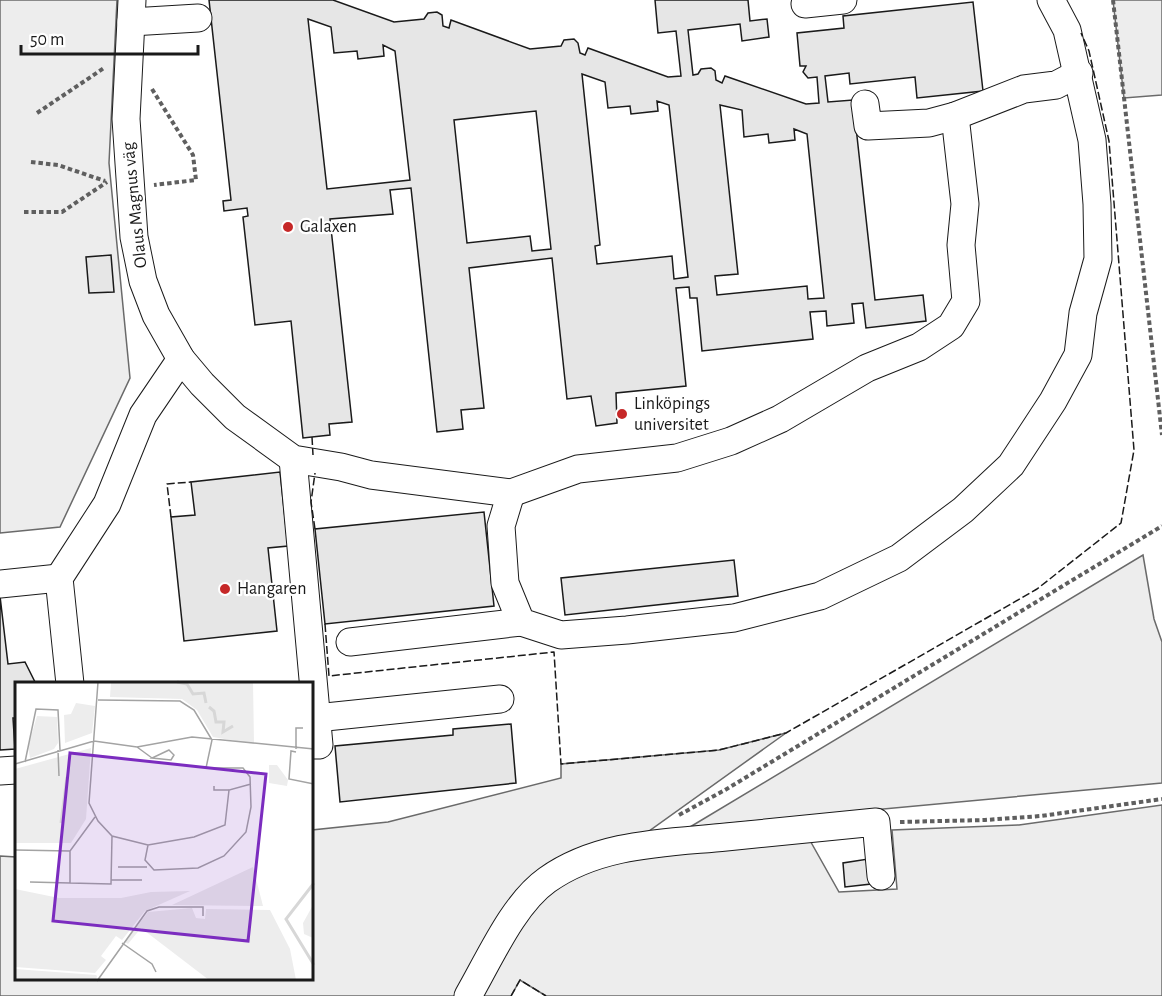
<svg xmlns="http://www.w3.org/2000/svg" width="1162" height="996" font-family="'Alegreya Sans',sans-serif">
<rect width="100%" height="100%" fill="#fff"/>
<!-- built -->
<g fill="#ededed" stroke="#6a6a6a" stroke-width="1.5">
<path d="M0,0H117L109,163L130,378L60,527L0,533Z"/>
<path d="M1113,0H1162V95L1124,98Z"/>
<path d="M1143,555L1154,619L1162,642V783L690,827Z"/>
<path d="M786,733L635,841L559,865L460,996H0V856L16,857V980H312V830L388,822L561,778V764L719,750Z"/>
<path d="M1162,805V996H546L520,980L511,996H483L526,918L554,886L594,863L808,837L839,892L897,889L892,830L1019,825Z"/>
</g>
<!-- building -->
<g fill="#e6e6e6" stroke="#1a1a1a" stroke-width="1.5" fill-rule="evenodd">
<path d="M209,0H333L394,22L424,19L428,13L437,12L442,15L443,26L449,28L451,20L530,49L561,46L564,40L574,39L578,43L580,53L585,55L588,48L668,77L681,76L676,31L658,33L655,0H748L750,21L767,19L769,37L742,41L740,24L688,30L693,75L698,74L701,69L711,68L715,71L716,80L722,83L725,76L806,104L819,103L817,77L808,78L803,72L806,66H800L797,33L844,28L843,16L973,2L983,91L917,98L915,77L850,84L849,73L825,76L828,102L853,100L875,300L923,295L926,321L866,328L863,303L852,304L854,323L827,326L826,311L810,312L813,339L702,351L697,298H690L689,287L676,288L686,386L616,393L617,423L596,426L591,396L567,399L552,258L469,268L484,408L461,410L463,429L437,432L411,188L390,190L393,214L330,219L352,422L329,424L330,435L303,438L291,321L255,325L243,217L248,216L247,208L224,211L223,201L231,200ZM308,19L331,27L334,53L357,51L358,59L384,56L383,45L395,51L410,180L327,189ZM582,74L605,82L608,108L630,106L631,114L658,111L657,101L669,105L688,277L674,279L672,256L597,264L595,246L600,245ZM720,105L742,110L744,137L768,134L769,143L795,140L794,129L807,134L824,298L808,299L807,286L717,295L715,276L738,274ZM536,111L551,249L532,251L530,236L467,243L454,120Z"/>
<path d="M111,255L114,292L89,293L86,257Z"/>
<path d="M280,472L288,546L268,548L277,631L184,641L171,517L195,515L191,482Z"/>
<path d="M484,512L494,606L325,624L315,529Z"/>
<path d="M734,560L738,596L565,615L561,578Z"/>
<path d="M0,596L8,664L25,662L36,684H16V718H13L15,749L0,750Z"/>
<path d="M511,724L516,783L340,802L335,746L453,735V729Z"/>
<path d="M868,859L871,884L845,887L843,863Z"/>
</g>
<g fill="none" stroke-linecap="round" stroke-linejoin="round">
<defs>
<g id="minor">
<path d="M132,0L126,119L134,237L143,281L156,315L181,359L202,384L235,417L293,459L341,467L371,475L511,493L578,469L677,458L731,441L780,419L867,368L919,347L951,326L966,301L961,245L965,204L955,116L1024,89L1056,85L1079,73"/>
<path d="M806,0L805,4L843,0"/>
<path d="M131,22L198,18"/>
<path d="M865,104L868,126L929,123L955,116"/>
<path d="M293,459L319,745H312"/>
<path d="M511,493L501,526L505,583L521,622L561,635L627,630L734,618L820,596L899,558L963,510L1011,465L1053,401L1078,355L1083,313L1098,259L1097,204L1092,140L1067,30L1051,0"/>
<path d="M0,584L59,578"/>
<path d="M350,642L521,622"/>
<path d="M70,684L59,578L107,504L143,415L181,359"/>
<path d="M316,718L500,699"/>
<path d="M0,771L16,770"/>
<path d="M468,996C489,960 513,904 547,880C599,843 665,843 726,837C776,832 826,827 876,822L881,876"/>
</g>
</defs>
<!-- minor casing -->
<use href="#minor" stroke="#1a1a1a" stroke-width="29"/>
<!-- path -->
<g stroke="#5f5f5f" stroke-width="4" stroke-dasharray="4.5 3" stroke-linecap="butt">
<path d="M1113,0L1162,435"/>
<path d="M152,89L193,155L196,180L154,185"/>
<path d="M37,113L104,68"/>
<path d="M31,162L58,165L105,181"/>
<path d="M24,212H62L107,182"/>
<path d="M679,815L725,790L1162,526"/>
<path d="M900,822L985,820L1041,816L1162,799"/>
</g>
<!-- minor -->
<use href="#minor" stroke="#fff" stroke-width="27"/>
<!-- fence -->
<g stroke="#1a1a1a" stroke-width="1.5" stroke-dasharray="8 3" stroke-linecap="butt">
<path d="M312,437L313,455"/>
<path d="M171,517L167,484L191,482"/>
<path d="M315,529L311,502L315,473"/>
<path d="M325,624L329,676L554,652L561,764L719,750L786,733L1037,589L1121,523L1134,450L1109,141L1089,51L1081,33"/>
<path d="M511,996L520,980L546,996"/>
</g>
</g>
<!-- markers -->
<g fill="#c62828" stroke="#fff" stroke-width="2">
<circle cx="288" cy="227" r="6"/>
<circle cx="622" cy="414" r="6"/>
<circle cx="225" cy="589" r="6"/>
</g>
<g text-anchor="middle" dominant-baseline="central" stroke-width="4.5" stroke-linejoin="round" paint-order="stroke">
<!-- street labels -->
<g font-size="18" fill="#1a1a1a" stroke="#fff">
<text transform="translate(135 205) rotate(-96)">Olaus Magnus väg</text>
</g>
<!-- poi labels -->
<g font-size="18" fill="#1a1a1a" stroke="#fff" text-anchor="start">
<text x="300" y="227">Galaxen</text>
<text x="634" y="404">Linköpings<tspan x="634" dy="21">universitet</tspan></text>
<text x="237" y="589">Hangaren</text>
</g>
</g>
<!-- overview -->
<g transform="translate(15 682)">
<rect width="298" height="298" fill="#fff"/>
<path d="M96,0H238L239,62L198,55L182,28L167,17L95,15ZM61,21L80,24L77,51L50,61L49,33L56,32ZM22,34L42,35L43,61L39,67L15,76L13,65ZM76,66L71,137L56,161H0V87ZM254,83H262L273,98L272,104L254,101ZM238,185L248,224L157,223ZM0,207L44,216H106L136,210L175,209L130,229L107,258L101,254L86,274L91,278L80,291L0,285ZM298,223V256L289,252L288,241ZM177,226L181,236L190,237L191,227L255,228L275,267L281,298H194L126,246L113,262L110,260L133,230ZM0,287L81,293L82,294L81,298H0Z" fill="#ededed"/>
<path fill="none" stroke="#d7d7d7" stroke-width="3" d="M162,0L172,2L178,12L189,11L191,21M194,25L199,29L201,40H209L208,50L218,44M46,141L52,95M299,201L271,237L299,283"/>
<path fill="none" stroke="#a3a3a3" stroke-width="1.5" d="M83,0L74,121L83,139L97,154L133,163L179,155L210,143L214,108L236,102M83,18L165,19L179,28L197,58L191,86H228L235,95L236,125L231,150L209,174L183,186L139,188L130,178L133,163M122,65L137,76M281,67V46H288M43,68L44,94M154,68L159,73L156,78L137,76ZM281,70L276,69L274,97L299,102M10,80L21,27L43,28L45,68M0,82L79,59L122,65L177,55L299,67M199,104V108H214M80,135L55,169V201L96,202L97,154M0,168L55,169M103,185H132M96,198H127M15,200L55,201M107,261L137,282L141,290M82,299L132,229L144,225H188V234"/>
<path fill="#7b2cbf" fill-opacity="0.15" stroke="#7b2cbf" stroke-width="3" d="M55,71L251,92L233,259L38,239Z"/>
<rect width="298" height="298" fill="none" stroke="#1a1a1a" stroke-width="3"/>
</g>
<!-- scale -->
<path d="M21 45v9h177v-9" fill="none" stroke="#1a1a1a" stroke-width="3"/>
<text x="30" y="45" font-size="18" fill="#1a1a1a" stroke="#ffffff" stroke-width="4.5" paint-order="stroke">50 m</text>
</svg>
